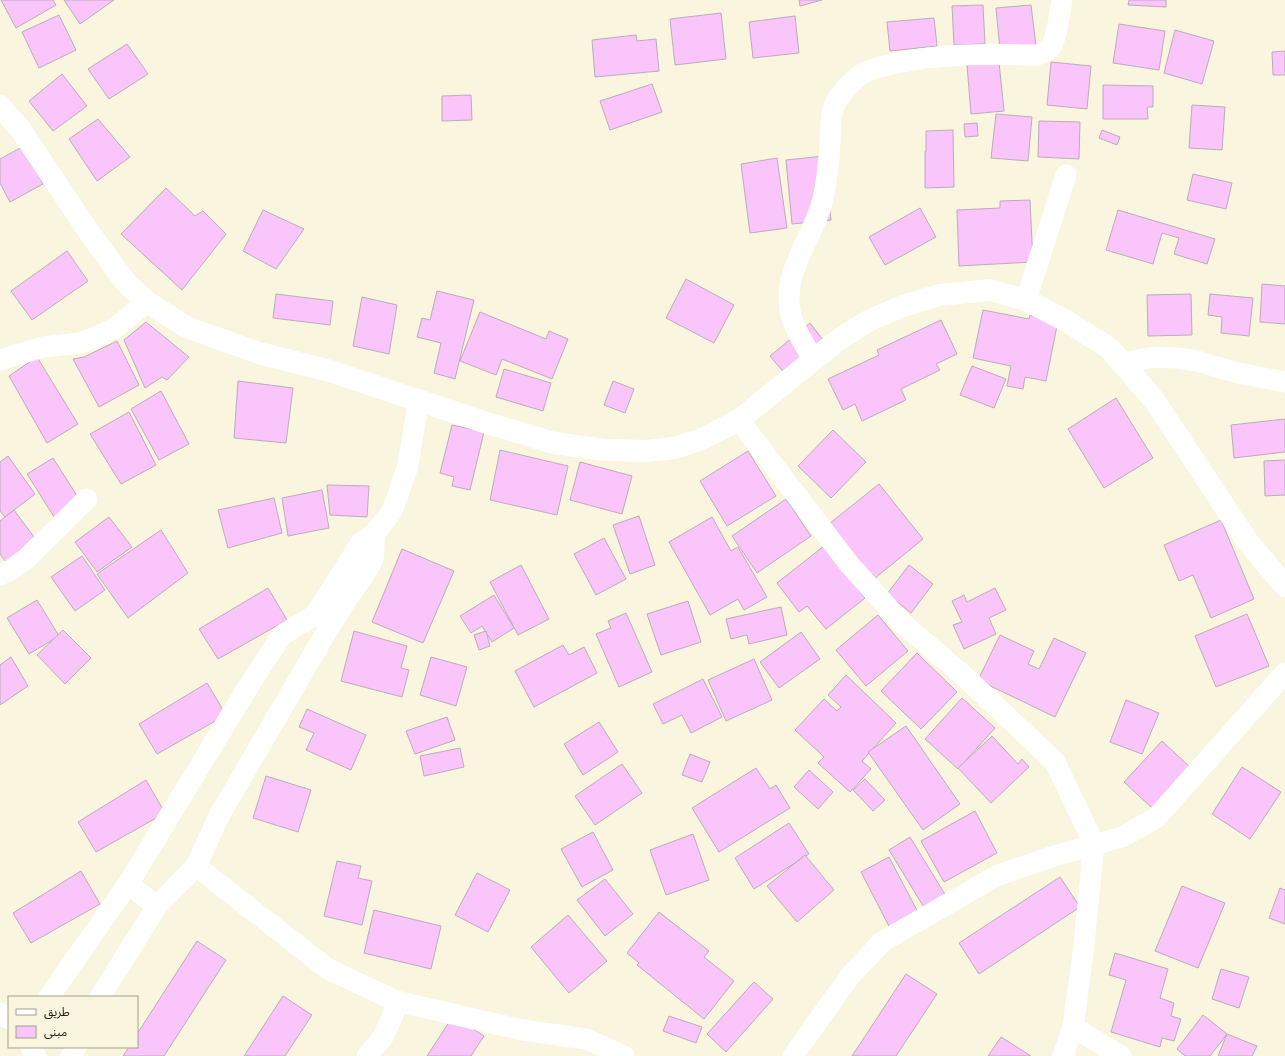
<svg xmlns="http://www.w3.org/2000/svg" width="1285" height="1056" font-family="'Fira Sans Condensed','Noto Sans Arabic',sans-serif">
<rect width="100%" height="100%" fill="#faf5df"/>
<!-- building -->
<g fill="#f9c5fa" stroke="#bcacbc">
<path d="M1,0H53L56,5L16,28Z"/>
<path d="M64,0H114L80,24Z"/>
<path d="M799,0H822L800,6Z"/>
<path d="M1129,0H1166V7L1128,5Z"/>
<path d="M983,5L985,44L954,45L952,6Z"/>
<path d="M1031,5L1036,46L1000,50L996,8Z"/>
<path d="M721,13L726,59L675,65L670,19Z"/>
<path d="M59,15L76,50L39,68L22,32Z"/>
<path d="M795,16L799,53L753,58L749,22Z"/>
<path d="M934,18L937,46L890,51L887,22Z"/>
<path d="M1119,24L1165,31L1159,70L1113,63Z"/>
<path d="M1175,30L1214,41L1202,84L1164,73Z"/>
<path d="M636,35L637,41L656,39L659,71L595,77L592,40Z"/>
<path d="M127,44L148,74L109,99L88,69Z"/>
<path d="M1285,51V75H1273L1272,52Z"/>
<path d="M999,62L1004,111L971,114L967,65Z"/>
<path d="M1051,62L1091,66L1087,109L1047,105Z"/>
<path d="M62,74L87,106L53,131L29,101Z"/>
<path d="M652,84L662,112L610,130L600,101Z"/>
<path d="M1103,85L1153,86V107H1147L1148,119H1103Z"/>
<path d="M471,95L472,120L442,121V96Z"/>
<path d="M1192,105L1225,107L1222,150L1189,148Z"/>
<path d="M996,114L1032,117L1028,161L991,158Z"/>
<path d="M98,119L130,157L97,181L69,139Z"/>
<path d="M1039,121L1080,122L1079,159L1038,157Z"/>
<path d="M977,123L978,136L965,137L964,124Z"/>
<path d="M953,130L954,187L925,188V151H926V131Z"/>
<path d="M1102,130L1120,137L1117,145L1099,138Z"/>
<path d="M24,146L43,184L10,202L0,183V159Z"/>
<path d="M824,156L831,220L792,224L786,160Z"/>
<path d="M777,158L787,228L750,233L741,164Z"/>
<path d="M1193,174L1232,183L1226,209L1187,200Z"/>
<path d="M166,188L195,216L203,211L226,234L182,290L121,234Z"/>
<path d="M1030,200L1033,262L959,266L957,210L1000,208V201Z"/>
<path d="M920,208L936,237L885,265L869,237Z"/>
<path d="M263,210L304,229L276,269L243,251Z"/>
<path d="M1118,210L1215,239L1207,264L1174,254L1179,238L1162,233L1153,264L1106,250Z"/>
<path d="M67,251L88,281L32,320L11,291Z"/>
<path d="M686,279L734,305L714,343L666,318Z"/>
<path d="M1262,284L1285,286V324L1260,322Z"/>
<path d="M437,291L474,300L455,379L434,373L441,343L417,337L422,318L430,320Z"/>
<path d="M276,294L333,301L330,325L273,318Z"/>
<path d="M1191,294L1192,335L1148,336L1147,295Z"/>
<path d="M1210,294L1253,298L1249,336L1221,333L1222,317L1208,315Z"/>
<path d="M362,297L397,305L389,354L353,346Z"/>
<path d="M983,310L1029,319L1030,315L1058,321L1046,381L1025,377L1023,389L1007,386L1011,366L973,358Z"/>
<path d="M480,312L546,339L549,331L568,339L552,379L502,359L496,375L460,361Z"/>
<path d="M941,320L957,354L936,364L940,370L901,389L906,400L862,421L855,404L843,410L828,379L879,355L877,350Z"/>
<path d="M146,322L189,357L167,380L162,377L145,388L124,340Z"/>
<path d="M810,323L830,349L791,381L770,356Z"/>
<path d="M117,341L139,385L99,407L73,359L84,357Z"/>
<path d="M37,357L78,424L47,443L9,376Z"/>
<path d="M972,366L1006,379L994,408L960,395Z"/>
<path d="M504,369L551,383L543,411L496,397Z"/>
<path d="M238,381L293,388L286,443L234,438Z"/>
<path d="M613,381L634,389L625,413L604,405Z"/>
<path d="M161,391L189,444L159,460L131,409Z"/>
<path d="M1116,398L1153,458L1104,488L1068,429Z"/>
<path d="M129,412L156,465L121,484L90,434Z"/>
<path d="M1285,419V452L1234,458L1231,425Z"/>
<path d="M452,425L484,432L470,490L452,486L454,477L440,473Z"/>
<path d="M833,430L866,462L831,498L798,466Z"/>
<path d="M500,450L568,466L557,515L490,500Z"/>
<path d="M748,451L776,496L727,526L700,481Z"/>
<path d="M8,456L35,494L5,517L0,511V462Z"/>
<path d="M53,458L81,502L56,520L27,474Z"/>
<path d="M1285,460V495L1265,496L1264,461Z"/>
<path d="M580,462L632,476L622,514L570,500Z"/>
<path d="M879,484L923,539L874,579L829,524Z"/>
<path d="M327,485L369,486L367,517L330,515Z"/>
<path d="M322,490L329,528L288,536L282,498Z"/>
<path d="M274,498L282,533L228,548L218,510Z"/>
<path d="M786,499L811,536L757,573L732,536Z"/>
<path d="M14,510L37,541L8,565L0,554V521Z"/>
<path d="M639,516L655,565L630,574L613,525Z"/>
<path d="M109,517L132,547L97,572L75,542Z"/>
<path d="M712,517L731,551L738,547L767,597L744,610L738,599L710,615L669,542Z"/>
<path d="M1221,520L1254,599L1211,618L1193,575L1179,581L1164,545Z"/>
<path d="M161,530L188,573L128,618L97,574Z"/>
<path d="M604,538L626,579L596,595L574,554Z"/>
<path d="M824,546L865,598L826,629L807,606L799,612L777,583Z"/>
<path d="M402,549L454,571L423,643L372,622Z"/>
<path d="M82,556L105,590L75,611L51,577Z"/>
<path d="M521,565L549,619L518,635L490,582Z"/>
<path d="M909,565L933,584L911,613L887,594Z"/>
<path d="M268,588L287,620L218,659L199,629Z"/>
<path d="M995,588L1006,610L989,618L996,634L964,649L953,625L962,622L952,601L964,595L967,602Z"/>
<path d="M494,595L514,628L492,642L482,626L471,633L460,616Z"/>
<path d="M37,600L59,636L29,654L7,618Z"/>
<path d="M688,601L701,642L661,655L647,614Z"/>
<path d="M781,607L787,635L749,644L747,635L731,639L726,619Z"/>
<path d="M626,613L652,672L619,687L596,634L611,628L608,621Z"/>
<path d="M1247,614L1269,666L1216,687L1195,636Z"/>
<path d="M878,615L908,651L866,686L836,650Z"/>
<path d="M63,630L91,658L65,684L37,655Z"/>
<path d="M354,631L407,646L401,668L409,670L402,697L341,681Z"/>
<path d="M486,631L490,646L479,650L474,635Z"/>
<path d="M801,632L820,659L779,688L760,662Z"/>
<path d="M1000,635L1034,651L1028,664L1039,669L1054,638L1086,653L1055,717L978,680Z"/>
<path d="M563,645L569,655L584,647L597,673L534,707L515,671Z"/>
<path d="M917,653L957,692L921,729L881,691Z"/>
<path d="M11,657L28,686L0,705V665Z"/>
<path d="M431,657L467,667L456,706L420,695Z"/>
<path d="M754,659L772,700L726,721L708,680Z"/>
<path d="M846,675L896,723L862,761L871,769L850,792L818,763L824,757L795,730L824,699L837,711L841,707L828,695Z"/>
<path d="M703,679L722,717L691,733L682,715L663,724L653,704Z"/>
<path d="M207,683L226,715L157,754L139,724Z"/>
<path d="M962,698L995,728L958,769L925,739Z"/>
<path d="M1126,700L1159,713L1142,754L1110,742Z"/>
<path d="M307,709L366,735L351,770L306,750L314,733L299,727Z"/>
<path d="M447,717L455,740L415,754L406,731Z"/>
<path d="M599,722L618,752L583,775L564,744Z"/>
<path d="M906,726L960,804L923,830L868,752Z"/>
<path d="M992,736L1018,764L1022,759L1029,767L991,803L958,768Z"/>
<path d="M1162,741L1191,768L1152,808L1124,782Z"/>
<path d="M460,748L464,767L424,776L420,756Z"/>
<path d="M690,754L710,762L702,782L682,775Z"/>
<path d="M622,764L642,793L595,825L575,796Z"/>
<path d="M1242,767L1281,792L1250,839L1212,814Z"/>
<path d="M756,768L770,789L776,785L790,808L719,852L692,808Z"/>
<path d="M809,770L833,792L818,809L794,787Z"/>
<path d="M266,776L311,790L298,832L253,818Z"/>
<path d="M865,779L885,800L873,811L853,790Z"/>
<path d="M146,780L165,813L96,852L78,822Z"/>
<path d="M975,811L997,853L944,882L921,841Z"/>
<path d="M789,823L809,854L754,889L735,858Z"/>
<path d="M593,832L613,870L582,887L561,849Z"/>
<path d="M693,834L709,880L666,895L650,850Z"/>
<path d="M910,837L946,896L925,909L889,850Z"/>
<path d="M805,855L834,890L797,922L767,886Z"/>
<path d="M889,857L922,920L894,936L861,872Z"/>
<path d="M337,861L361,866L358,878L372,881L362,925L324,916Z"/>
<path d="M81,871L100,904L31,943L13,913Z"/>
<path d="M477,873L510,890L488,932L455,915Z"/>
<path d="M1060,877L1080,907L979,974L959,943Z"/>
<path d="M605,879L633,914L605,936L577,900Z"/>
<path d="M1182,886L1225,903L1198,968L1155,951Z"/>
<path d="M1280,888L1285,890V924L1269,918Z"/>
<path d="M374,910L441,926L431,969L364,953Z"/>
<path d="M659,912L709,951L704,957L734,981L704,1019L637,965L639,963L627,953Z"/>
<path d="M568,915L607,961L569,993L531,947Z"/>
<path d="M197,941L226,960L164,1056H123L129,1047H137V1034Z"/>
<path d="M1115,953L1168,969L1160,998L1174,1003L1171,1016L1181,1019L1174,1041L1162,1038L1160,1047L1111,1032L1126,980L1109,975Z"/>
<path d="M1221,969L1249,977L1239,1008L1212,999Z"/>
<path d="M906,974L937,994L896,1056H852Z"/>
<path d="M754,982L773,999L726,1052L707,1034Z"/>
<path d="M283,996L312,1015L285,1056H244Z"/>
<path d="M1203,1015L1227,1034L1210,1056H1185L1177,1049Z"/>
<path d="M453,1016L484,1036L471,1056H427Z"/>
<path d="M669,1016L702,1027L696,1043L663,1031Z"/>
<path d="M1227,1034L1257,1046L1252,1056H1218Z"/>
<path d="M1001,1037L1031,1056H988Z"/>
</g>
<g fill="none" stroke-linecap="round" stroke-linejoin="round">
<!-- street -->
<g stroke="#fff" stroke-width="21">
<path d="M1026,300L1066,175"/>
<path d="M813,359C802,340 788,321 789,298C789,263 815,233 823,199C827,181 829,161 830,142C831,132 830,119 833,109C837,97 849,84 859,76C868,69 882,66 893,64C940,53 989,54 1037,55C1042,53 1048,52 1051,47C1057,38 1060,11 1062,0"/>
<path d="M0,360L43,347L80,343L94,338L115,328L147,302"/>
<path d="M1122,363L1154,357L1177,358L1197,361L1238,373L1285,382"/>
<path d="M739,420L849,564L901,622L964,676L1055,762L1094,844L1083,953L1073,1027L1063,1056"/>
<path d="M0,575L9,571L26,559L87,499"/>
<path d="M196,866L328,969L396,1001L393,1015L383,1037L367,1056"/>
<path d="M128,884L157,906"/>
<path d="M49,997L128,884L253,679L282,635L315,615L361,543L375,533L392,511L407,469L419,400"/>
<path d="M100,997L157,906L196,866L220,814L327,631L347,599L364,575L373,559L375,533"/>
<path d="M396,1001L522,1030L586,1039L624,1056"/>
<path d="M0,1013L9,1019"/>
<path d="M1073,1027L1121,1056"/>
<path d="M31,1047L36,1056"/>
<path d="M71,1056L76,1047"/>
<path d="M793,1056L850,976L882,942L996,876L1054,856L1122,837L1156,818L1285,673"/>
</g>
<!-- secondary -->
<path stroke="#fff" stroke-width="22" d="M0,106L21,130L91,235L127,284L147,302L186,327L259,353L330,371L487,423L554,443L604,450L646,451L674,448L700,440L739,420L837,341L868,321L903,306L939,295L990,290L1026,300L1068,322L1109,348L1154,400L1248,542L1285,586"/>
</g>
<!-- legend -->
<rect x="8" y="996" width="130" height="52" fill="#faf5df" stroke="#a4a090"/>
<rect x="16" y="1009" width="20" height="6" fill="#ffffff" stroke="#a4a090"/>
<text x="44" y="1016" font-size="12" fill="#232119">طريق</text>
<rect x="16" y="1026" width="20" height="12" fill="#f9c5fa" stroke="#a4a090"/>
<text x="44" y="1036" font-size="12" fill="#232119">مبنى</text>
</svg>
